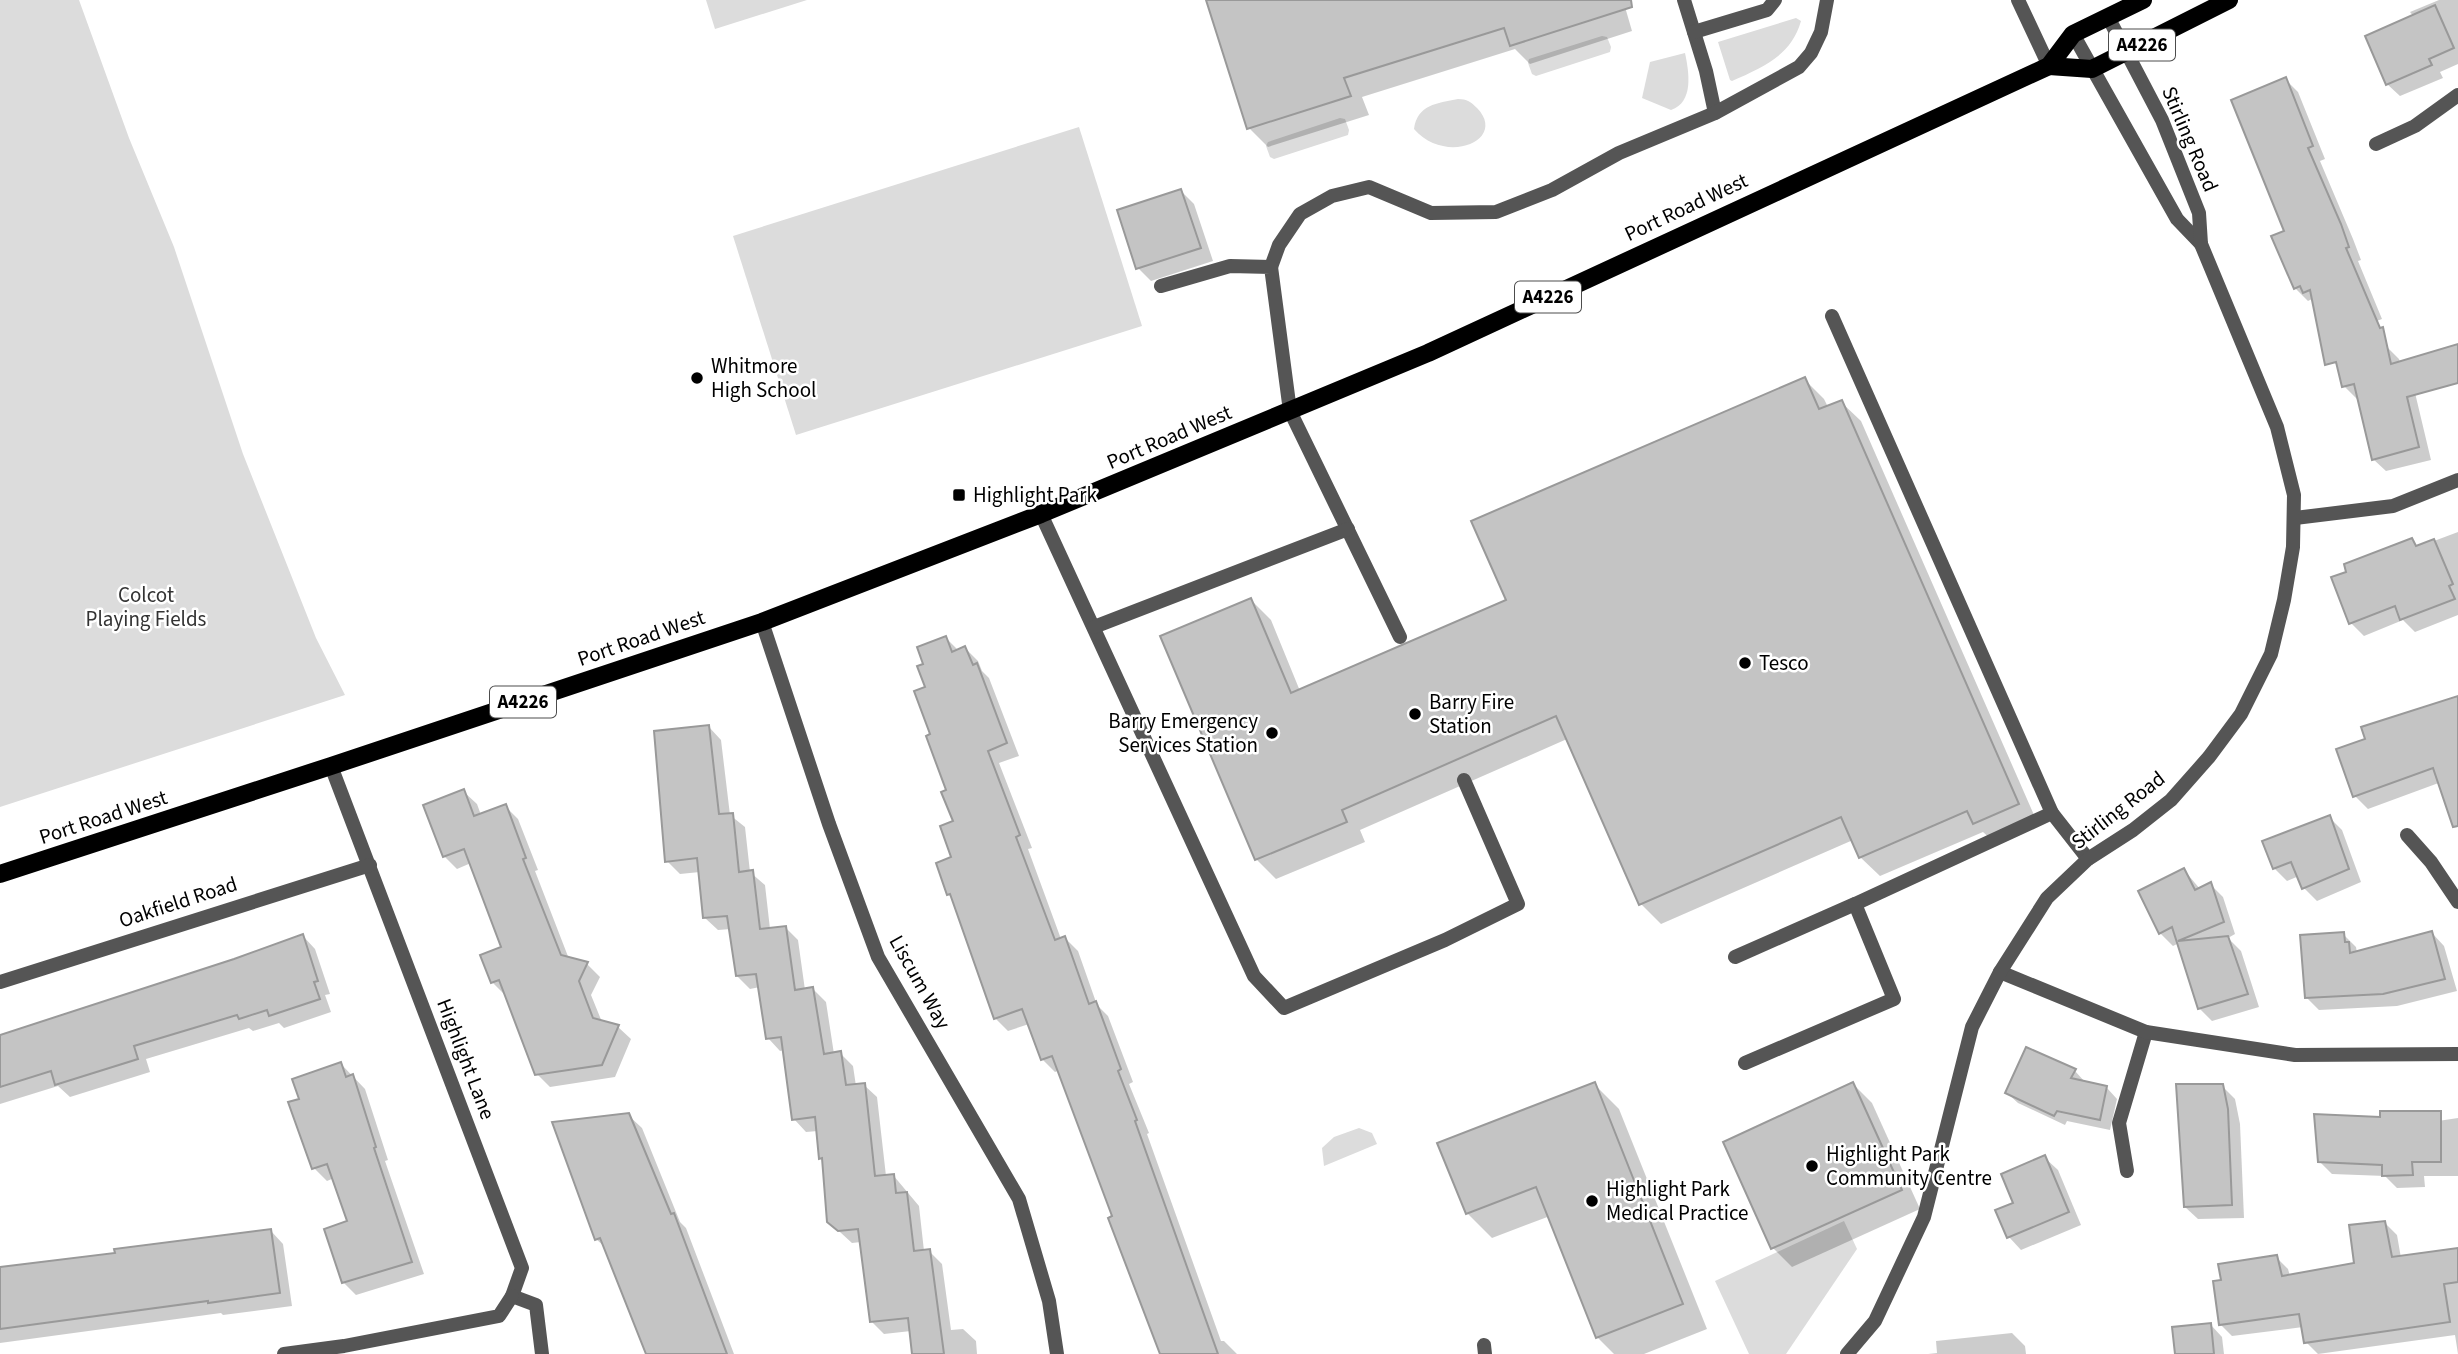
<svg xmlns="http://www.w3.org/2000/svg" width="2458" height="1354" font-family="'Source Sans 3',sans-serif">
<rect width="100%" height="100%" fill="#fff"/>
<!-- green -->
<g fill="#dcdcdc">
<path d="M0,0H79L129,138L174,247L243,454L316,638L345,695L0,807Z"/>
<path d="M706,0H807L715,29Z"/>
<path d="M1796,18L1801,21C1791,56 1763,67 1732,81L1730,80L1718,42Z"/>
<path d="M1602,36L1607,37L1611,47L1610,52L1536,76L1532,74L1528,63L1529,59Z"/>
<path d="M1685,53C1689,72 1694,102 1671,110L1642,98L1650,62Z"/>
<path d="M1458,99C1467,99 1471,102 1477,108C1508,140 1446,166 1414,129C1417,105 1437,103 1458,99Z"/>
<path d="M1340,118L1345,119L1349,130L1348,135L1274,159L1270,157L1266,146L1268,142Z"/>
<path d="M1079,127L1142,326L796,435L733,236Z"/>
<path d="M1359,1128L1372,1133L1377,1144L1324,1166L1322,1148L1334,1137Z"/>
<path d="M1844,1221L1857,1249L1786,1354H1749L1715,1281Z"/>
</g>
<!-- shadow -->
<g fill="#0003">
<path d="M1208,0H1623L1632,31L1530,64L1515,49L1362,97L1369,115L1268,147L1249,128Z"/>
<path d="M2439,0H2458V64L2440,72L2443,78L2400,96L2387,84L2414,17L2410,12Z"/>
<path d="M2285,79L2298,92L2325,159L2320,161L2353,239L2361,260L2358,261L2382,319L2331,338L2314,302L2312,299L2308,301L2295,288L2286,232Z"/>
<path d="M1181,191L1194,204L1213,261L1151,281L1138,268Z"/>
<path d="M2386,346L2399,359L2401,366L2411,376L2431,460L2386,471L2373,459L2359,398L2357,399L2344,386Z"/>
<path d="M1804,379L1824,399L1828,407L1841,402L1861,421L2038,824L1994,842L1983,832L1880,876L1860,857L1853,840L1661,924L1641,904L1567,739L1360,830L1365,842L1276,879L1256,859L1251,600L1271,620L1300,691L1508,601Z"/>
<path d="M2458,532V615L2415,632L2403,620L2364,636L2351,623L2411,540L2418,547Z"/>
<path d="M946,638L959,651L965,648L978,661L982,671L989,678L1019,756L999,763L1032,848L1028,849L1061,939L1065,938L1078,951L1097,1005L1108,1016L1133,1082L1129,1084L1149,1133L1147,1134L1221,1341H1224L1237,1354H1161L1114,1217L1060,1070L1055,1072L1042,1059L1029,1024L1008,1031L995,1018L954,899L949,894L955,822L932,735L926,665Z"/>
<path d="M2458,699V783L2444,781L2368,809L2355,796L2367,740Z"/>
<path d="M709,727L721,740L730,815L745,827L750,872L765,885L770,929L785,927L798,940L805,990L813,989L826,1002L834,1054L840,1053L853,1066L856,1086L864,1085L877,1097L886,1176L893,1175L919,1206L924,1251H929L942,1264L951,1330L963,1329L976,1341L977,1354H914L911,1331L884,1334L871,1321L861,1242L852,1243L829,1222L824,1161L821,1158L818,1131L806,1132L794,1119L785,1050L780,1051L768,1038L760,987L750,989L737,976L731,929L718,930L705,918L700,872L680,874L667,861Z"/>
<path d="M464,792L477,804L481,815L505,806L518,819L538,870L535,871L569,959L587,964L600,977L591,995L602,1022L618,1027L631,1039L615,1077L550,1087L537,1074L505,995L492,982L503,948L471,863L457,869L444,856Z"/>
<path d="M2329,817L2342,830L2361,882L2317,901L2304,888L2299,876L2287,881L2274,868Z"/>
<path d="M2184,870L2200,889L2210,884L2223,897L2235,934L2228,938L2241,951L2259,1007L2212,1021L2199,1008L2179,943L2173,946L2160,933Z"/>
<path d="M2432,933L2444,946L2457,991L2397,1006L2319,1010L2307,998L2343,934L2356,947L2357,953Z"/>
<path d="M303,936L315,949L330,994L325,995L331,1012L284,1028L279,1023L253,1031L249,1028L146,1059L150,1072L70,1097L58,1086L0,1104V1034L4,1035Z"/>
<path d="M341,1064L365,1089L388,1160L385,1161L424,1274L356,1295L343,1282L349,1222L334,1178L327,1181L314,1168L301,1100Z"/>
<path d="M2075,1071L2085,1082L2107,1088L2117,1099L2110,1130L2067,1121L2065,1125L2018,1103L2007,1093Z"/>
<path d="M1594,1084L1619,1109L1707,1329L1644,1354H1614L1597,1337L1550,1216L1492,1238L1467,1213Z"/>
<path d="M1853,1084L1872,1103L1920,1209L1792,1267L1773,1248Z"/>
<path d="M2222,1086L2235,1099L2240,1124L2244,1218L2198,1219L2185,1207Z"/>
<path d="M628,1115L642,1128L680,1222L686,1228L734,1354H647L606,1248L596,1239Z"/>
<path d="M2458,1118V1176H2424L2425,1187L2397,1188L2385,1176L2332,1174L2319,1161L2418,1124Z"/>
<path d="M2045,1158L2058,1170L2081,1225L2021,1250L2009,1237L2016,1204Z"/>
<path d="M2385,1223L2397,1235L2401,1258L2458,1250V1354L2455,1335L2318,1354L2306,1342L2303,1327L2232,1336L2220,1324L2223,1281L2276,1257L2288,1269L2290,1276L2356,1264Z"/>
<path d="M271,1231L283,1244L292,1306L223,1315L221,1313L0,1343V1268L117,1255Z"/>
<path d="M2210,1324L2222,1337L2224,1354H2176Z"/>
<path d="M2012,1333L2025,1346L2026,1354H1928L1937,1353L1936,1341Z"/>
</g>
<!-- building -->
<g fill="#c4c4c4" stroke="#999" stroke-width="2">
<path d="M1206,0H1631L1632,7L1510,46L1504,28L1344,78L1351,96L1247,129Z"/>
<path d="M2435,5L2454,48L2429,59L2432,65L2386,85L2365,36Z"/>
<path d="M2286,77L2313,146L2308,148L2341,224L2349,247L2346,248L2380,328L2383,327L2391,364L2458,344V383L2407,397L2419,447L2372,460L2354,384L2342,387L2336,362L2325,365L2310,290L2303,293L2300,286L2294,289L2271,236L2284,231L2231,100Z"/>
<path d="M1181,189L1201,248L1136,269L1117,210Z"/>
<path d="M1805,377L1819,409L1842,400L2019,804L1973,824L1967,811L1859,858L1841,817L1639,905L1556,716L1342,810L1347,822L1255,860L1160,636L1251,598L1291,693L1506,600L1471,521Z"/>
<path d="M2412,538L2416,546L2434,539L2453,584L2449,586L2455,599L2400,620L2395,606L2349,624L2331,577L2346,572L2344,564Z"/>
<path d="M946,636L952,652L965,646L973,665L977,663L1007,743L988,751L1020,835L1016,837L1055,940L1065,936L1089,1004L1096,1001L1121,1069L1118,1071L1137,1120L1135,1121L1218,1354H1160L1108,1218L1112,1216L1052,1056L1041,1060L1022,1009L994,1019L950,894L947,895L936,863L951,857L940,826L953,821L941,792L946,790L926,736L930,734L914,691L925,687L917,666L923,664L917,647Z"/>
<path d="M2458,696V826L2453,827L2433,768L2353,797L2336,749L2365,739L2361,727Z"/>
<path d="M709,725L719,814L733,813L739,872L753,870L760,929L786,926L795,990L813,987L824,1054L841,1051L846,1085L865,1083L875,1176L894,1174L896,1193L907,1192L914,1251L930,1249L944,1354H912L908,1318L870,1322L858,1229L838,1231L827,1222L822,1158L819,1159L815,1117L792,1120L781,1037L766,1039L756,974L736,976L727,916L703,918L697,858L665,862L654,731Z"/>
<path d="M464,789L474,816L506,804L526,858L523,859L561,955L588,962L579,981L593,1018L619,1025L602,1065L535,1075L499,980L491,983L480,955L501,947L464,849L443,857L423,805Z"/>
<path d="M2330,815L2349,869L2302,889L2291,862L2273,869L2262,841Z"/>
<path d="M2184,868L2195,890L2211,882L2224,922L2178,941L2228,936L2248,994L2198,1009L2172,927L2159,934L2138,891Z"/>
<path d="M2432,931L2445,979L2383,994L2305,998L2300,935L2344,932L2345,942H2349L2350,953Z"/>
<path d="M303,934L318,981L314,982L320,999L269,1016L267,1010L239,1019L237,1015L134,1046L138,1059L55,1085L51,1071L0,1087V1035L234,959Z"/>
<path d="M2026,1047L2076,1069L2071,1078L2107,1086L2100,1120L2057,1111L2054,1116L2005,1093Z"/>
<path d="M341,1062L346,1077L353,1074L376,1147L374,1148L412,1262L342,1283L324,1229L347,1221L327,1164L312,1169L288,1102L299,1099L292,1079Z"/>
<path d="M1595,1082L1683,1304L1596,1338L1536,1187L1466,1214L1437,1143Z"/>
<path d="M1853,1082L1902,1190L1771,1249L1723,1142Z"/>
<path d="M2176,1084H2223L2228,1109L2232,1205L2184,1207Z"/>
<path d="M2380,1111H2441V1162H2412L2413,1175L2382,1176V1165L2318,1162L2314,1114L2380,1117Z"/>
<path d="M629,1113L671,1214L674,1213L727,1354H646L600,1238L595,1240L552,1122Z"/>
<path d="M2045,1155L2069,1212L2007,1238L1995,1210L2013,1203L2001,1174Z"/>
<path d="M2385,1221L2392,1257L2458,1248V1282L2444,1284L2450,1322L2304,1343L2299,1314L2219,1325L2213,1281L2221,1280L2218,1264L2277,1255L2282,1276L2354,1263L2349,1225Z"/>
<path d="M271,1229L280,1293L208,1303V1301L0,1329V1267L115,1253L114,1249Z"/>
<path d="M2211,1323L2214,1354H2175L2172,1327Z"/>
</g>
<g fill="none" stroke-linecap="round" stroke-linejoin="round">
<!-- service -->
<g stroke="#555" stroke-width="14">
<path d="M1684,0L1706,71L1715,113"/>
<path d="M2018,0L2049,66"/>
<path d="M1694,32L1767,10L1775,0"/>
<path d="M1271,267L1279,245L1300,214L1332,196L1369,187L1431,213L1496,212L1552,190L1619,153L1715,113L1799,67L1811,53L1821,32L1827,0"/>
<path d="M1161,286L1230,266L1271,267L1290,411L1400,637"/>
<path d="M1832,316L2052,813"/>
<path d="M1041,514L1254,976L1284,1008L1445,940L1518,904L1464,780"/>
<path d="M1094,627L1348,529"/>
<path d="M1735,957L1855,904"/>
<path d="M1745,1063L1894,999L1855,904L2052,813L2088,859"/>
<path d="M2127,1171L2119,1123L2146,1032"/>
<path d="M1484,1345L1485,1354"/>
</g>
<!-- minor -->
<g stroke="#555" stroke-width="14">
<path d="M2073,34L2177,219L2201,244"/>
<path d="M2376,144L2415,126L2458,95"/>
<path d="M2295,518L2393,506L2458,480"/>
<path d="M762,622L829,824L878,957L1019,1199L1049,1301L1057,1354"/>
<path d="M331,766L522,1268L512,1296L536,1305L542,1354"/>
<path d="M2407,835L2431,862L2458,902"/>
<path d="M2000,972L2146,1032L2295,1055L2458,1054"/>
<path d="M0,982L370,865"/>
<path d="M284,1354L344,1346L499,1316L512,1296"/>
<path d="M1847,1354L1875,1321L1924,1217L1972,1027L2000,972L2047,898L2088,859L2133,830L2171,800L2209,757L2241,714L2271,654L2284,600L2293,547L2294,495L2277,427L2201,244L2199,213L2162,120L2108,17"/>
</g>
<!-- primary -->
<g stroke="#000" stroke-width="18">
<path d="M2049,66L2092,69L2229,0"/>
<path d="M0,874L331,766L762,622L1041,514L1428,353L2049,66L2073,34L2143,0"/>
</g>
</g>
<!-- markers -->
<g fill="#000" stroke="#fff" stroke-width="2.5">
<circle cx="697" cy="378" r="7"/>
<rect x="952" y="488" width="14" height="14" rx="3.5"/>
<circle cx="1745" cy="663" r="7"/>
<circle cx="1415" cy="714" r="7"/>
<circle cx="1272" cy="733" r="7"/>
<circle cx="1812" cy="1166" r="7"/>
<circle cx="1592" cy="1201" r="7"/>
</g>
<g text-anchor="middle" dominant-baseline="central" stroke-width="5" stroke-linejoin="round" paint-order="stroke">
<!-- shield labels -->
<g fill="#fff" stroke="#4c4c4c" stroke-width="2">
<rect x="2109" y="29.5" width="66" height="31" rx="5"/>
<rect x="1515" y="281.5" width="66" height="31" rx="5"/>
<rect x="490" y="686.5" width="66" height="31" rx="5"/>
</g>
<g font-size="19" font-weight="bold" fill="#000">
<text x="2142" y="45">A4226</text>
<text x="1548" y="297">A4226</text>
<text x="523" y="702">A4226</text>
</g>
<!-- street labels -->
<g font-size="21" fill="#000" stroke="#fff">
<text transform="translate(2190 139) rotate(67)">Stirling Road</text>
<text transform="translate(1686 207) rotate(-25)">Port Road West</text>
<text transform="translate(1169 437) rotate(-23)">Port Road West</text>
<text transform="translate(641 638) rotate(-19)">Port Road West</text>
<text transform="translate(2118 810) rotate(-38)">Stirling Road</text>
<text transform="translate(103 817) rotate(-18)">Port Road West</text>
<text transform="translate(178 902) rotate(-18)">Oakfield Road</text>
<text transform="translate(920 982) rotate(61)">Liscum Way</text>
<text transform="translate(466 1059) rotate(69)">Highlight Lane</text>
</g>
<!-- poi labels -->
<g font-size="21" fill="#000" stroke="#fff" text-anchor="start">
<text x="711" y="366">Whitmore<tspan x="711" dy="24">High School</tspan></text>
<text x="973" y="495">Highlight Park</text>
<text x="1759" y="663">Tesco</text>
<text x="1429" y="702">Barry Fire<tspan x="1429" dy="24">Station</tspan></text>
<text x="1258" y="721" text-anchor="end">Barry Emergency<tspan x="1258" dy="24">Services Station</tspan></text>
<text x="1826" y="1154">Highlight Park<tspan x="1826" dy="24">Community Centre</tspan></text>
<text x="1606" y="1189">Highlight Park<tspan x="1606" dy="24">Medical Practice</tspan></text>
</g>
<!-- park labels -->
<g font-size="21" fill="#333" stroke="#fff">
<text x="146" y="595">Colcot<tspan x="146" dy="24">Playing Fields</tspan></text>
</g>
</g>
</svg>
